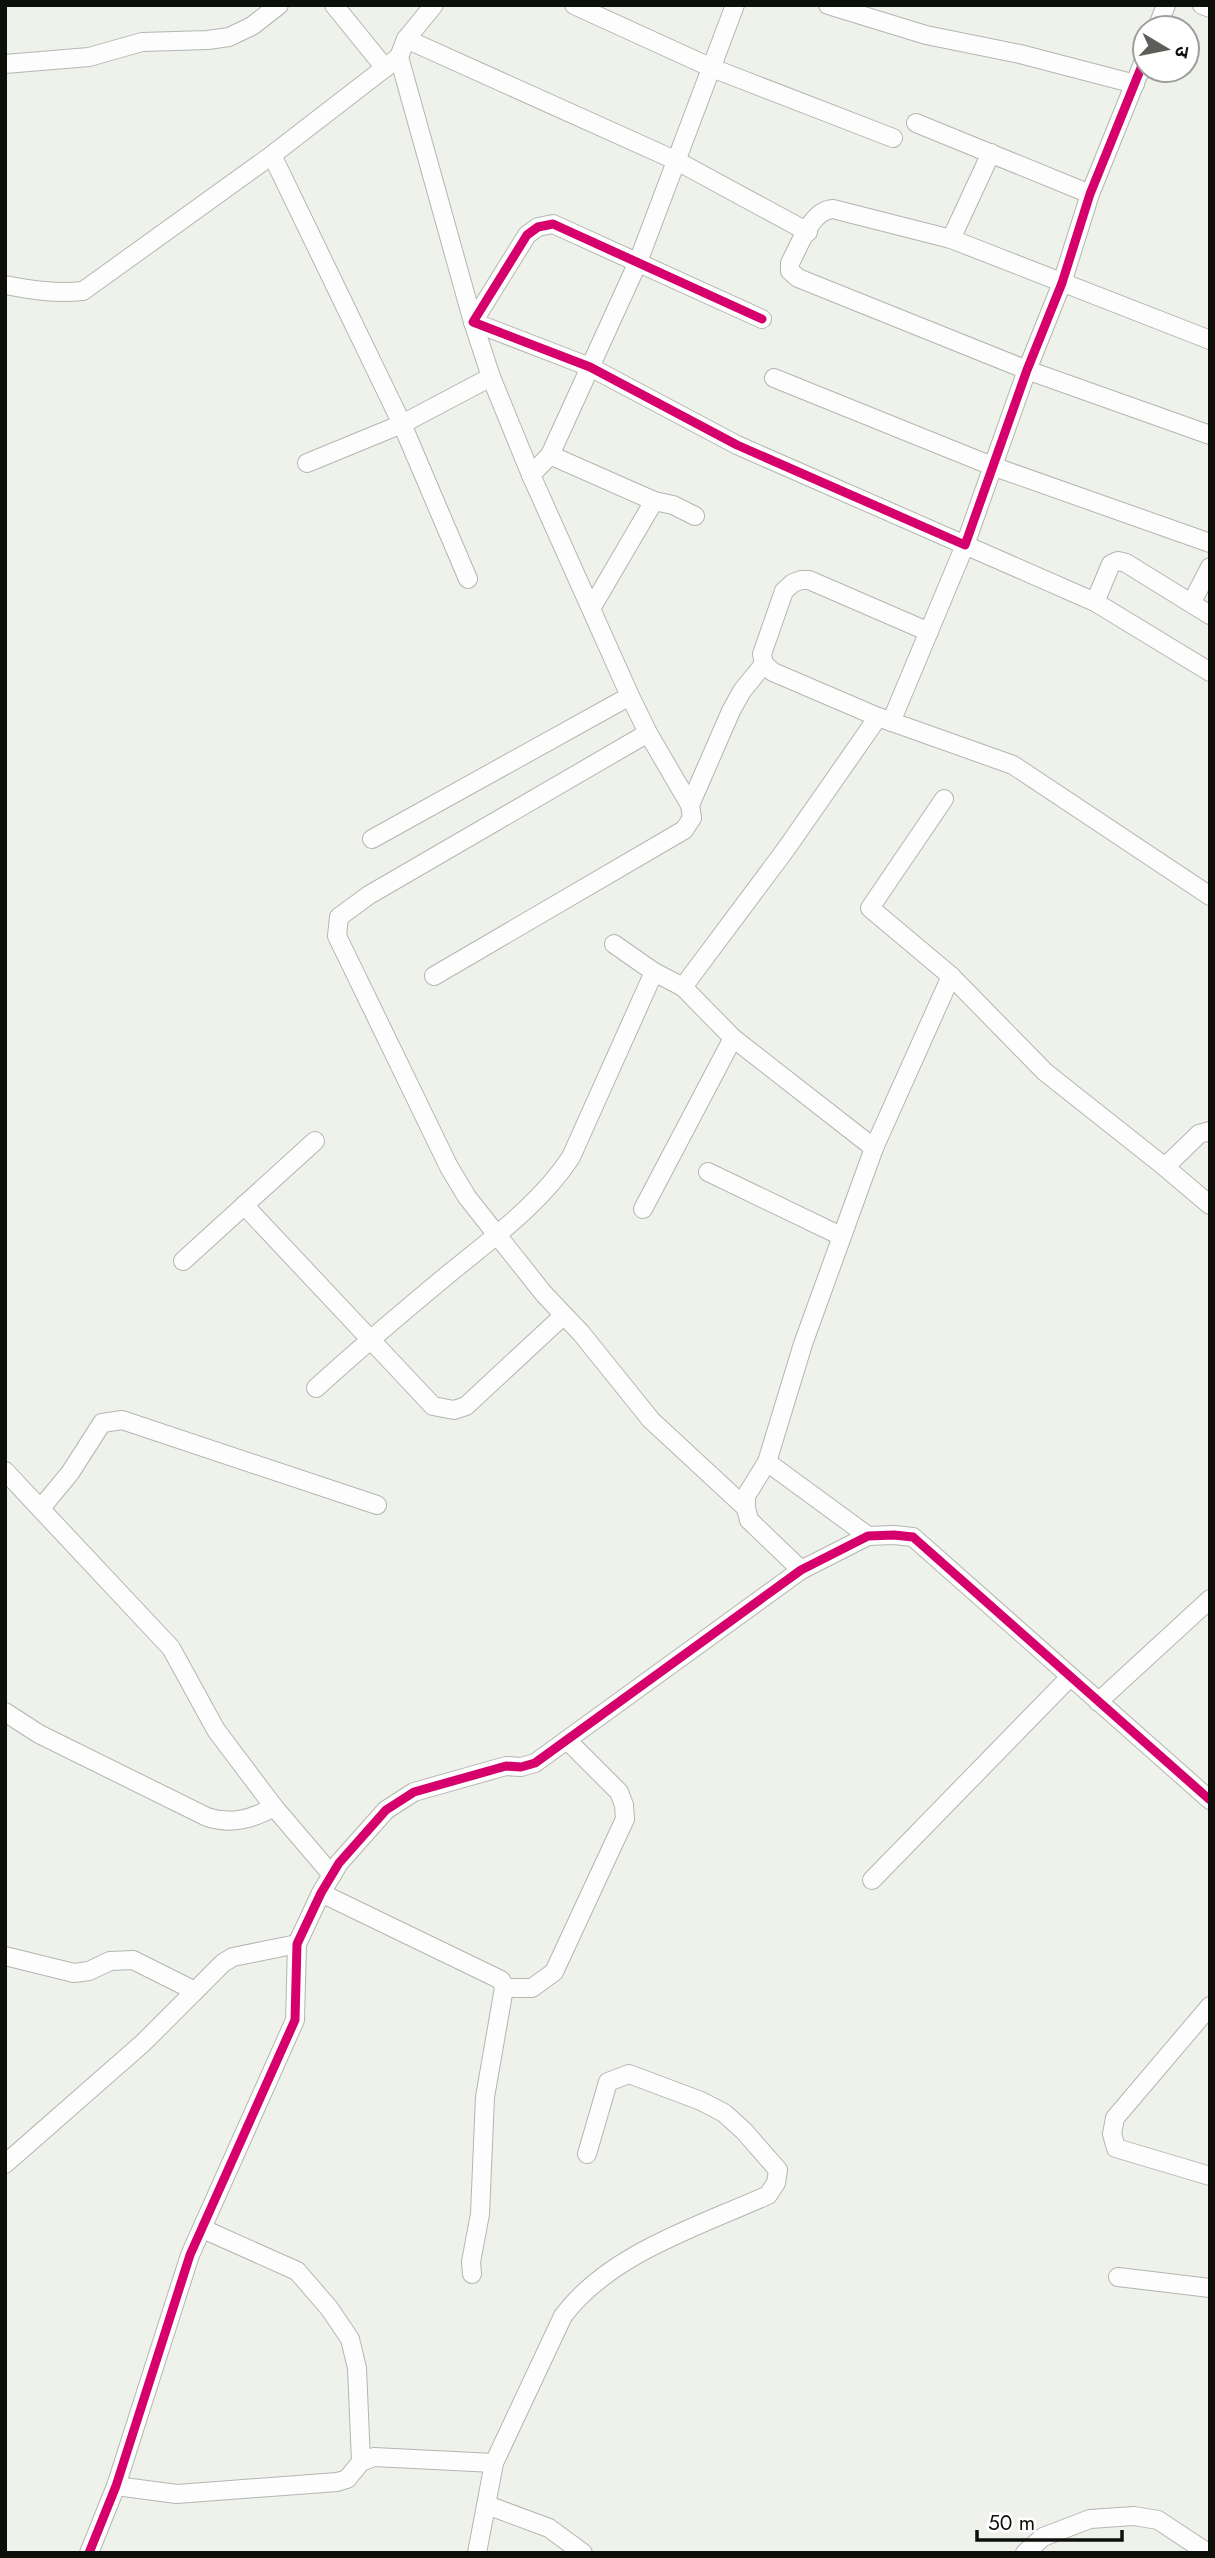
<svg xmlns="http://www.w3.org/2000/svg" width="1215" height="2558" font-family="Jost,'Noto Sans Devanagari',sans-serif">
<rect width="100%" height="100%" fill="#eef2eb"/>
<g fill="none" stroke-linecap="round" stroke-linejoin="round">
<defs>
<g id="minor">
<path d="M334,5L385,68"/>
<path d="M434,5L406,39L399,57L473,322L491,377L531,475"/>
<path d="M574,5L712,68L893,138"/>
<path d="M828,5L926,35L1020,54L1135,84"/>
<path d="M1202,5L1210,8"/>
<path d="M1157,28L1166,5"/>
<path d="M406,39L677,161L808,232"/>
<path d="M5,64L89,57L142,42L208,40L229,37L252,26L279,5"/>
<path d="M916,123L1090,194"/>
<path d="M272,155L402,424L468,579"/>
<path d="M951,239L991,153"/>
<path d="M5,285C32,290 56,294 83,291L272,155L399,57"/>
<path d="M762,319L553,224L538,227L527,235L473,322L590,367L737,445L965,545L1027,370L1062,283L1090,194L1145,58"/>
<path d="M1210,340L951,239L833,209C811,210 800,245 790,263V271L798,278L1027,370L1210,435"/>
<path d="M774,378L992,466L1210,543"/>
<path d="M550,455L654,501L673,505L695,516"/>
<path d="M307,463L402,424L491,377"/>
<path d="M1192,602L1210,567"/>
<path d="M592,607L654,501"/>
<path d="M1210,615L1126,563L1118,561L1111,564L1095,602L1210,672"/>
<path d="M929,632L809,580H801L793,583L784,591L762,654L764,664L773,672L878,717L1013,765L1210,896"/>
<path d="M891,722L965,545L1095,602"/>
<path d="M648,733L369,895L339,917L337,936L449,1167L467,1197L497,1235L544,1294L581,1333L651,1420L746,1508"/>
<path d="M690,805L731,711L742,691L764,664"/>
<path d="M372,839L630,696"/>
<path d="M614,944L654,972L683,987L733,1038L874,1148L803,1344L767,1462L746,1496V1508L749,1520L801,1570"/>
<path d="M434,976L684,830L692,818L690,805L648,733L630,696L531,475L550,455L638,262L735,5"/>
<path d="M951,976L1045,1072L1165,1167"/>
<path d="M683,987L786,849L878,717"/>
<path d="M1210,1131L1199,1134L1165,1167L1210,1205"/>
<path d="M874,1148L951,976L870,908L944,799"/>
<path d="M708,1172L841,1236"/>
<path d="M244,1205L433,1406L454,1410L466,1406L564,1315"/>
<path d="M643,1209L733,1038"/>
<path d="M183,1261L315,1141"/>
<path d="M316,1388C360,1348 405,1310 451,1272C494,1237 541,1203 571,1157L654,972"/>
<path d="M767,1462L868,1536"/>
<path d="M5,1471L171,1648L216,1730L274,1807L332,1875"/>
<path d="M41,1508L70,1473L102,1423L122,1420L377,1505"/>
<path d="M1098,1702L1210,1599"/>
<path d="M5,1712L39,1734L207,1817C231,1825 252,1819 274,1807"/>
<path d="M872,1880L1070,1677"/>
<path d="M321,1893L501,1980L504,1988L485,2097L480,2214L471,2262L472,2274"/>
<path d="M5,1956L74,1973L89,1971L110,1961L133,1960L195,1991"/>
<path d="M504,1988H532L554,1972L625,1819L624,1805L619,1792L567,1740"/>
<path d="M1210,2006L1115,2118L1112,2134L1116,2148L1210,2176"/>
<path d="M5,2164L143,2043L223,1963L233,1957L297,1944"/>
<path d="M203,2229L297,2271L329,2308L350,2339L357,2368L361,2462"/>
<path d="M1118,2277L1210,2288"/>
<path d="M494,2463L563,2316C609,2254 699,2226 768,2195L776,2183L778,2170L744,2131L724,2113L701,2101L629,2074L608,2082L587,2154"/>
<path d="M116,2486L177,2494L337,2482L347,2479L361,2462L374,2457L494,2463L477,2553"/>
<path d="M487,2505L549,2528L583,2553"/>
<path d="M89,2553L116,2486L190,2255L295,2020L297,1944L321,1893L339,1863L386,1810L414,1792L506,1766L521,1767L535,1763L801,1570L868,1536L894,1535L913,1537L1210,1800"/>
<path d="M1025,2553L1043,2537L1090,2519L1134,2516L1158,2520L1208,2553"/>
</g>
</defs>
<!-- minor casing -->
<use href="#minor" stroke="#b3b6b1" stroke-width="20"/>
<!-- minor -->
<use href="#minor" stroke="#fcfdfc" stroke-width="18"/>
<defs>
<g id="cycleway">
<path d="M762,319L553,224L538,227L527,235L473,322L590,367L737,445L965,545L1027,370L1062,283L1090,194L1145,58"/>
<path d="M89,2553L116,2486L190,2255L295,2020L297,1944L321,1893L339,1863L386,1810L414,1792L506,1766L521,1767L535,1763L801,1570L868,1536L894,1535L913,1537L1210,1800"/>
</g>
</defs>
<!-- cycleway casing -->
<use href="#cycleway" stroke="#fff" stroke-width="13"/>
<!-- cycleway -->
<use href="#cycleway" stroke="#d6006c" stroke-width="9"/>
</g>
<!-- border -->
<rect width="1215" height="2558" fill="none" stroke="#0d0f0b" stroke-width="14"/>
<!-- north arrow -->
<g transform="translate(1166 49) rotate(100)"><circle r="33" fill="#ffffff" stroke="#9e9f9d" stroke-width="2"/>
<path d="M0-5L12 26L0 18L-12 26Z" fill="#5c5e59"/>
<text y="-10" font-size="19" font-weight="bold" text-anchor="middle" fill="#0d0f0b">उ</text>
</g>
<!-- scale -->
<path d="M977 2530v10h145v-10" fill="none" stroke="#0d0f0b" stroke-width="3.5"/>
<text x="988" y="2530" font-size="21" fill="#0d0f0b" stroke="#ffffff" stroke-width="5" paint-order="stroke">50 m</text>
</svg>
